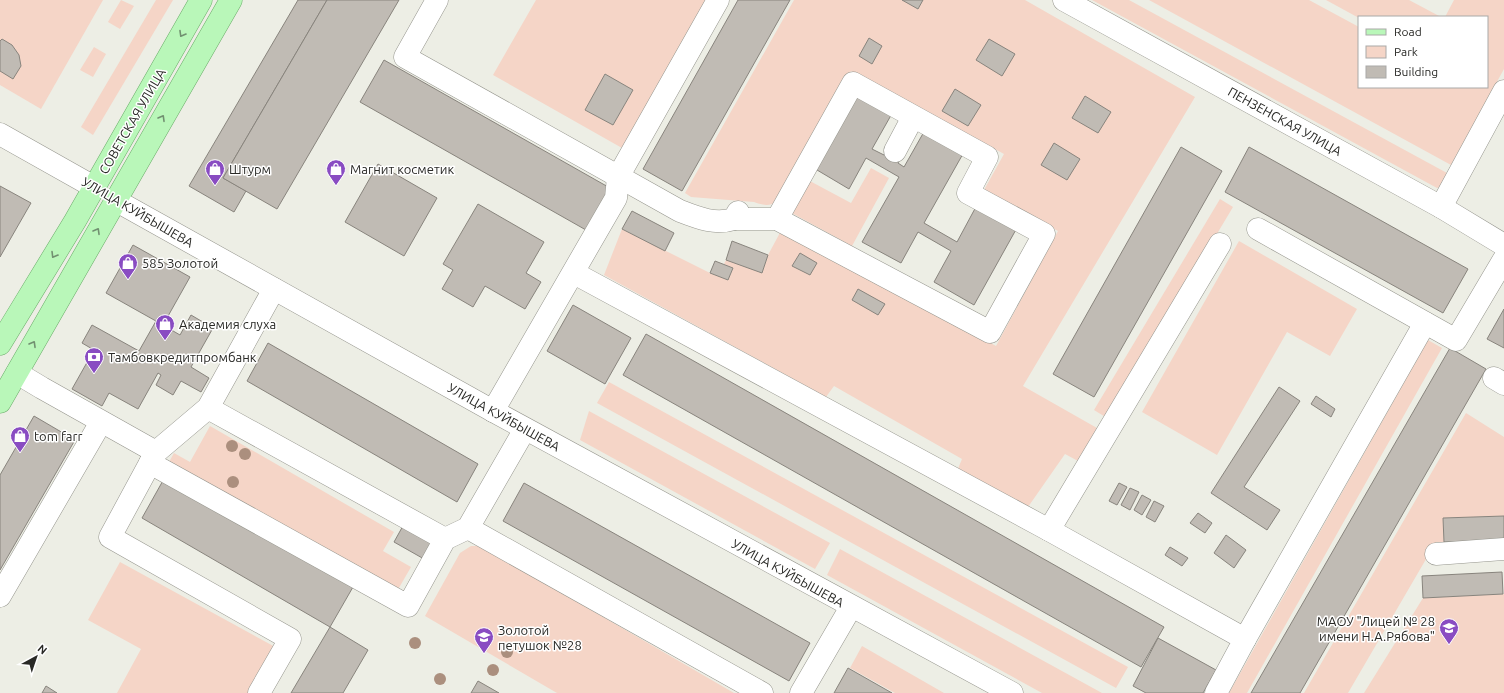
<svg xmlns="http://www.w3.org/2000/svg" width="1504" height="693" font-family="Ubuntu,sans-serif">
<rect width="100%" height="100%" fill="#edeee5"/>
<!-- green -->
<g fill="#f5d5c7" fill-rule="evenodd">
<path d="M0,0H103L41,109L0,85Z"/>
<path d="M121,0L134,6L120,29L108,22Z"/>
<path d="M156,0H173L93,135L81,127Z"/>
<path d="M536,0H707L622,148L493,75ZM605,74L633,90L613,125L586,110Z"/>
<path d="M794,0H1025L1195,97L1023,386L1097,428L1078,461L1065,454L1028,507L957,471L962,459L834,386L826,397L604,275L622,229L710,273L728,280L733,268L724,264L726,260L762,272L768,255L782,229L996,346L1058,231L984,190L1004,154L851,71L778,201C769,207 763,205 754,202L691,197L685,193Z"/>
<path d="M1092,0H1129L1447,173L1440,187L1437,188Z"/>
<path d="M1149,0H1309L1359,27V87H1487V17H1445L1454,0H1504V69L1451,165Z"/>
<path d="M1326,0H1409L1441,17L1359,18Z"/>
<path d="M94,47L106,54L93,77L80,70Z"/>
<path d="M871,168L889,178L852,246L790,212L808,180L851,203Z"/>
<path d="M1220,199L1233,207L1107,418L1094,410Z"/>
<path d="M1239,241L1357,309L1330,356L1287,332L1217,455L1142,412Z"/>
<path d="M1428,340L1442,348L1247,693H1229Z"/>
<path d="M609,382L1128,667L1116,688L597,403Z"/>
<path d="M589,411L830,543L815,569L580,440Z"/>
<path d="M1466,413L1504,437V516L1443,518L1444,542H1436L1348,693H1304Z"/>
<path d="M210,426L394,532L383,551L411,567L396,593L169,462L174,453L190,462Z"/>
<path d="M471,546H481L734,693H557L425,616L460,553Z"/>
<path d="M840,549L1102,693H1042L827,575Z"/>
<path d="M120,562L277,648L253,693H117L141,649L88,620Z"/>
<path d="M1504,594V693H1364L1423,598Z"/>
<path d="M862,646L944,693H945H895L850,668Z"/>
</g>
<!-- building -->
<g fill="#c0bbb4" stroke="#88847d">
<path d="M298,0H327L223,178L246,191L234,212L189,186Z"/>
<path d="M327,0H399L277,209L223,178Z"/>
<path d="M738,0H790L682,191L643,169Z"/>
<path d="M902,0H923L918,9Z"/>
<path d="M869,38L882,46L872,64L859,56Z"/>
<path d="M2,39L12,45L19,55L21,66L13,79L0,71V41Z"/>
<path d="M989,39L1015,54L1002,76L976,60Z"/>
<path d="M384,60L610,188L586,230L360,102Z"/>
<path d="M605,74L633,90L613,125L585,110Z"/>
<path d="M856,89L894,110L872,149L884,155L886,151L900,159L898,163L904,167L925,130L964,152L924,223L957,242L978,203L1018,226L974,305L934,282L951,251L918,232L901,263L862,242L899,177L866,158L849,189L812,167Z"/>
<path d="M955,89L981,105L968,126L942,111Z"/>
<path d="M1085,96L1111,112L1098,133L1072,118Z"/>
<path d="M1054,143L1080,159L1067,180L1041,165Z"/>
<path d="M1181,147L1222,171L1094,397L1053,374Z"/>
<path d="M1249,147L1468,269L1443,313L1225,192Z"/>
<path d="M378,164L437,198L404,256L345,222Z"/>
<path d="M0,186L31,203L0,257Z"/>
<path d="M478,204L544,242L526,273L541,282L525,309L485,286L473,307L442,289L453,270L443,264Z"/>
<path d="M632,211L674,233L665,251L622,229Z"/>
<path d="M732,241L768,255L762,273L726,260Z"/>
<path d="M133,245L190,277L163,325L106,293Z"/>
<path d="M800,253L817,263L810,275L792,266Z"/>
<path d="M715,261L733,268L728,280L710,273Z"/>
<path d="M858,289L885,304L878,315L852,300Z"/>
<path d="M573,305L631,338L605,384L547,351Z"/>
<path d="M1504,309V348L1487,339Z"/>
<path d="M191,315L213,328L191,367L209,378L201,392L181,381L173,395L156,385L161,375L158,373L138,409L109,393L102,406L72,389L94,350L82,343L92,325L139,351L156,321L180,335Z"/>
<path d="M646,334L1164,627L1141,667L623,375Z"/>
<path d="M268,343L478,464L457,502L247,381Z"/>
<path d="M1450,348L1486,369L1300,693H1251Z"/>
<path d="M1279,387L1300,401L1244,487L1280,510L1267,530L1211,493Z"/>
<path d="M1316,396L1335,409L1331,417L1311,404Z"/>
<path d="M34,416L75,440L0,570V475Z"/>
<path d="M165,477L353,587L330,627L142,518Z"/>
<path d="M524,483L810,643L789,681L503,521Z"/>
<path d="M1119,483L1127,487L1117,505L1109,501Z"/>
<path d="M1130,488L1139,492L1130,510L1121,505Z"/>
<path d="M1142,495L1151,500L1142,515L1134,510Z"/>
<path d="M1154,501L1164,506L1155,522L1146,517Z"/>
<path d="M1198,513L1212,523L1205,533L1190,523Z"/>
<path d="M1504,516V540L1444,542L1443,518Z"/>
<path d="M404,524L434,541L424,559L394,542Z"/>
<path d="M1226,535L1246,550L1234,568L1214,553Z"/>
<path d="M1170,547L1188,558L1182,566L1165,555Z"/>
<path d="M1502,572L1503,594L1423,598L1422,576Z"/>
<path d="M330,627L368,650L343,693H291Z"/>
<path d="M1158,638L1216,670L1203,693H1146L1133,686Z"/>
<path d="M848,668L892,693H834Z"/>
<path d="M478,681L499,693H471Z"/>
<path d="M46,686L57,693H42Z"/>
</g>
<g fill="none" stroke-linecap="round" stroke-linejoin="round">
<defs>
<g id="minor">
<path d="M437,0L405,57L680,211C698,218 715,225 734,219L738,212"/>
<path d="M1064,0L1441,207L1504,245"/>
<path d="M0,134L94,187"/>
<path d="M895,151L913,117"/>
<path d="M115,200L493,411L1012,693"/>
<path d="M1441,207L1504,91"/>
<path d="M734,219H777L990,332L1044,234L968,193L987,157L853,83L777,219"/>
<path d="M1258,229L1456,340L1504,259"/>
<path d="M574,273L1049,530L1245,639L1216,693"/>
<path d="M17,373L42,388L156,452L208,408L274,289"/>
<path d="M1494,378L1504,384"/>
<path d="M208,408L445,539"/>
<path d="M493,411L616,198L618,177L718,0"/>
<path d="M156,452L110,537L290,639L259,693"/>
<path d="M150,463L408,606L445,539L468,528L525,429"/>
<path d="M468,528L762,693"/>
<path d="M1049,530L1220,244"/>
<path d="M1436,554L1504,549"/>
<path d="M0,596L101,422"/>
<path d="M1245,639L1425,323"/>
<path d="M801,693L851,607"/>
</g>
<g id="major">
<path d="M0,344L75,221L201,0"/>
<path d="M0,402L231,0"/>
</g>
</defs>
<!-- minor casing -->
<use href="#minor" stroke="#95958d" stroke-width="23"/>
<!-- major casing -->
<use href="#major" stroke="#68ab67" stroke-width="23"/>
<!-- minor -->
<use href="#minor" stroke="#fff" stroke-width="22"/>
<!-- major -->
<use href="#major" stroke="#b9f7b9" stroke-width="22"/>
</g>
<!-- trees -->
<g fill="#ab8f7e">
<circle cx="232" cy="446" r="6"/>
<circle cx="245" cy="454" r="6"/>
<circle cx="233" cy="482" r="6"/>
<circle cx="415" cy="643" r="6"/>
<circle cx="507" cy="652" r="6"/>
<circle cx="493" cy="670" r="6"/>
<circle cx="440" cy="679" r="6"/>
</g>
<!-- one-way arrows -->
<defs><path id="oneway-chevron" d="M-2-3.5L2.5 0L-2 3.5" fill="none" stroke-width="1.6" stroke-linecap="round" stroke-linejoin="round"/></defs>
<g stroke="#719070">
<use href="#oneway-chevron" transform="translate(182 34) rotate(120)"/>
<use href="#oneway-chevron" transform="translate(162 118) rotate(-60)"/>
<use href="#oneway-chevron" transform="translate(97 231) rotate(-60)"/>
<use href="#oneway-chevron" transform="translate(54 255) rotate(121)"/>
<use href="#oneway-chevron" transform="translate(33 344) rotate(-60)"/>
</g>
<!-- icons -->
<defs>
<symbol id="shop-pin" viewBox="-11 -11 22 30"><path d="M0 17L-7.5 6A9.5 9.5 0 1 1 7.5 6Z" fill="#894cc2" stroke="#fff"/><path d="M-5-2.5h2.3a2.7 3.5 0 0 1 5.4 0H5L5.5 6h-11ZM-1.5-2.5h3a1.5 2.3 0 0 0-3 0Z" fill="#fff"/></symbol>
<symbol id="bank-pin" viewBox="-11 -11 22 30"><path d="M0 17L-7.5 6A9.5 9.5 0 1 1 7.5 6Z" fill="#894cc2" stroke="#fff"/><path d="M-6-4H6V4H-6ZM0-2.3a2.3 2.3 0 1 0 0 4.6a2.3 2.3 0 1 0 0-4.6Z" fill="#fff"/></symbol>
<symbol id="school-pin" viewBox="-11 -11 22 30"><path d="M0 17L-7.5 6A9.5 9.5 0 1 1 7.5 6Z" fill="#894cc2" stroke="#fff"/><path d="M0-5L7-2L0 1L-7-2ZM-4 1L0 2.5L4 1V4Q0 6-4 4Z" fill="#fff"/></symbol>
</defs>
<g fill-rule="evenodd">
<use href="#shop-pin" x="204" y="158" width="22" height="30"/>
<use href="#shop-pin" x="325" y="158" width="22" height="30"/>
<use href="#shop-pin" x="117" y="252" width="22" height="30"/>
<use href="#shop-pin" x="154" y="313" width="22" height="30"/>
<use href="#bank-pin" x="83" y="346" width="22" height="30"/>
<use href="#shop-pin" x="9" y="425" width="22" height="30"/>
<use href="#school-pin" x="1438" y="617" width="22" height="30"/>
<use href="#school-pin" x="473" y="626" width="22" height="30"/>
</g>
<g text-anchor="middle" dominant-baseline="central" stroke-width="3" stroke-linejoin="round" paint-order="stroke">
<!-- street labels -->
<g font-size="13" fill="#292926" stroke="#fff">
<text transform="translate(132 121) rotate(-60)">СОВЕТСКАЯ УЛИЦА</text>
<text transform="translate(1285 121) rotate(29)">ПЕНЗЕНСКАЯ УЛИЦА</text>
<text transform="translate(138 212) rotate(30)">УЛИЦА КУЙБЫШЕВА</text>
<text transform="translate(504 417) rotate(29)">УЛИЦА КУЙБЫШЕВА</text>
<text transform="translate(788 573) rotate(29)">УЛИЦА КУЙБЫШЕВА</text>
</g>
<!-- poi labels -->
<g font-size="13" fill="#292926" stroke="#fff" text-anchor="start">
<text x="229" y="169">Штурм</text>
<text x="350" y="169">Магнит косметик</text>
<text x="142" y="263">585 Золотой</text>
<text x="179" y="324">Академия слуха</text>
<text x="108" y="357">Тамбовкредитпромбанк</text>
<text x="34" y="436">tom farr</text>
<text x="1435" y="621" text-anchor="end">МАОУ "Лицей № 28<tspan x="1435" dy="15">имени Н.А.Рябова"</tspan></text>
<text x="498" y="630">Золотой<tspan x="498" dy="15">петушок №28</tspan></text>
</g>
</g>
<!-- legend -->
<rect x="1358" y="16" width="130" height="72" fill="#ffffff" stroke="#a9a9a8"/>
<rect x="1366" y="29" width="20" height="6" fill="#b9f7b9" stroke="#a9a9a8"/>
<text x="1394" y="36" font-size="12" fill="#292926">Road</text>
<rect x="1366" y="46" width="20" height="12" fill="#f5d5c7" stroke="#a9a9a8"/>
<text x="1394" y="56" font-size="12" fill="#292926">Park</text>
<rect x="1366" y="66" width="20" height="12" fill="#c0bbb4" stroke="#a9a9a8"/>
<text x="1394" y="76" font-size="12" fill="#292926">Building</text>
<!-- north arrow -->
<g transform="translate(36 657) rotate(40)" stroke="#ffffff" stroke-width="3" paint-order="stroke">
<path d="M0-3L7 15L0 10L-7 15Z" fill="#292926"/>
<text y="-6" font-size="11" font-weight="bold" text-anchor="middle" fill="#292926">N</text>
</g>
</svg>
